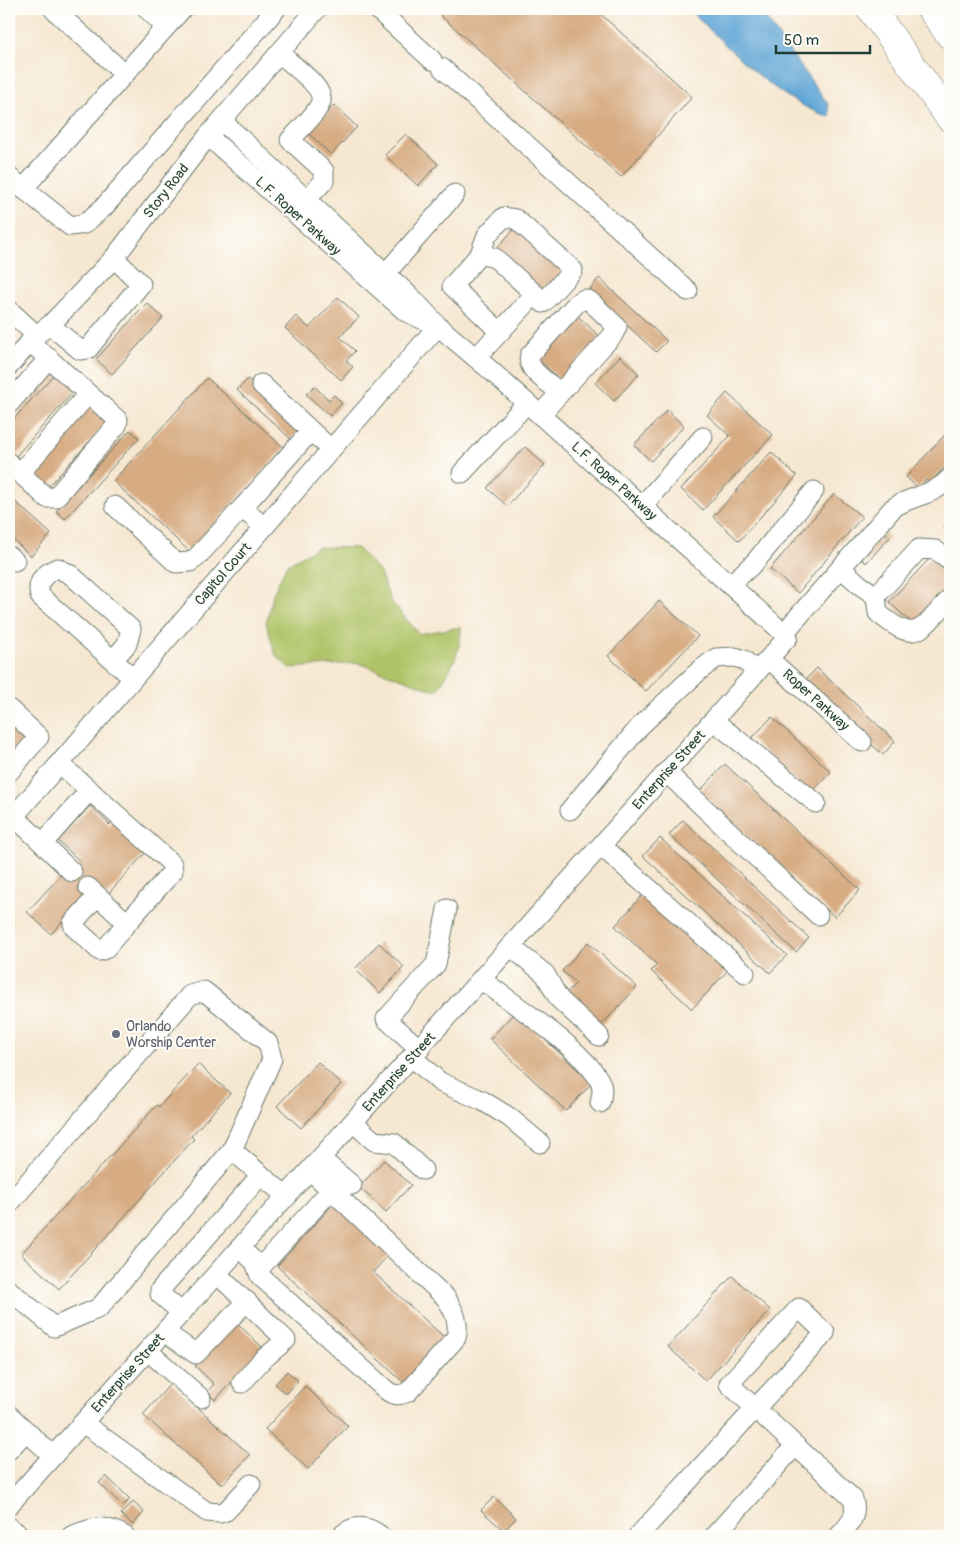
<svg xmlns="http://www.w3.org/2000/svg" width="959" height="1545" font-family="Pangolin,sans-serif">
<rect width="100%" height="100%" fill="#fdfcf7"/>
<filter id="ink" filterUnits="userSpaceOnUse"><feTurbulence type="fractalNoise" baseFrequency=".02" numOctaves="2"/><feDisplacementMap in="SourceGraphic" scale="10" xChannelSelector="R" yChannelSelector="G"/><feConvolveMatrix kernelMatrix="1 2 1 2 8 2 1 2 1" color-interpolation-filters="sRGB"/></filter>
<filter id="wash" filterUnits="userSpaceOnUse"><feTurbulence type="fractalNoise" baseFrequency=".0096" numOctaves="4" result="noise"/><feDisplacementMap in="SourceGraphic" scale="20" xChannelSelector="R" yChannelSelector="G"/><feGaussianBlur stdDeviation="1.12" result="paint"/><feColorMatrix in="noise" values="0 0 0 0 0 0 0 0 0 0 0 0 0 0 0 0 0 1.4 0 .05"/><feComposite in="paint" operator="in"/></filter>
<g filter="url(#wash)">
<rect width="100%" height="100%" fill="#f6e7d1"/>
<!-- green -->
<path fill="#afc265" stroke="#67804c" d="M318,547L357,548L379,571L391,601L419,634L461,627C461,653 451,670 436,691L358,663L290,668L276,656L266,623L273,594L287,564Z"/>
<!-- water -->
<path fill="#60a6d6" stroke="#407285" d="M688,9H759L828,104L830,117C776,101 729,47 688,9Z"/>
<g id="blocks">
<!-- building -->
<g fill="#d7ac83">
<path d="M446,9H595L692,97L621,177L440,15Z"/>
<path d="M334,105L357,127L331,155L308,133Z"/>
<path d="M406,134L438,164L418,186L385,155Z"/>
<path d="M515,228L567,275L546,297L495,250Z"/>
<path d="M599,278L667,341L656,352L589,290Z"/>
<path d="M338,297L359,317L340,337L355,351L346,361L353,367L341,380L285,328L296,316L309,328Z"/>
<path d="M147,303L163,318L112,374L96,359Z"/>
<path d="M578,316L600,337L560,380L538,359Z"/>
<path d="M620,356L639,374L614,401L595,383Z"/>
<path d="M58,370L77,388L15,457L9,451V424Z"/>
<path d="M207,378L284,448L189,551L113,481Z"/>
<path d="M248,379L301,429L291,439L237,390Z"/>
<path d="M314,386L329,400L334,395L342,403L330,416L306,394Z"/>
<path d="M727,393L773,435L703,510L681,489L730,436L707,415Z"/>
<path d="M93,401L111,418L49,486L31,470Z"/>
<path d="M667,410L684,426L651,461L634,445Z"/>
<path d="M950,429V461L930,483L926,480L918,488L906,477Z"/>
<path d="M130,430L139,438L65,519L56,511Z"/>
<path d="M525,447L545,465L507,506L487,488Z"/>
<path d="M771,452L797,476L739,541L713,517Z"/>
<path d="M9,486L15,492L10,497L51,534L31,556L9,536Z"/>
<path d="M834,494L862,517L798,593L770,569Z"/>
<path d="M950,520V534L943,527Z"/>
<path d="M884,531L890,537L866,563L860,557Z"/>
<path d="M931,557L950,575V588L915,626L889,602Z"/>
<path d="M659,601L698,636L646,691L608,656Z"/>
<path d="M817,668L895,741L883,755L804,681Z"/>
<path d="M772,717L831,772L810,794L751,739Z"/>
<path d="M9,718L30,738L12,756L9,753Z"/>
<path d="M725,764L860,890L835,917L700,791Z"/>
<path d="M90,806L110,825L114,821L147,851L108,894H88L51,934L27,912L63,873L67,877L81,862L58,841Z"/>
<path d="M683,820L809,938L796,952L669,835Z"/>
<path d="M660,838L787,955L770,973L643,856Z"/>
<path d="M646,891L730,968L692,1009L651,971L657,965L615,926Z"/>
<path d="M588,942L637,987L595,1032L560,1000L576,983L562,971Z"/>
<path d="M379,943L404,967L380,993L355,969Z"/>
<path d="M515,1012L592,1083L566,1111L490,1039Z"/>
<path d="M318,1062L341,1084L301,1128L277,1106Z"/>
<path d="M198,1064L230,1093L191,1136L194,1139L59,1289L21,1254L157,1105L159,1107Z"/>
<path d="M384,1160L411,1185L386,1212L359,1187Z"/>
<path d="M336,1201L391,1252L373,1272L445,1338L404,1383L277,1266Z"/>
<path d="M732,1276L770,1310L706,1381L668,1347Z"/>
<path d="M236,1322L263,1348L215,1400L207,1392L214,1384L195,1366Z"/>
<path d="M287,1371L298,1381L286,1394L275,1384Z"/>
<path d="M171,1383L250,1455L222,1485L143,1415Z"/>
<path d="M305,1386L348,1426L308,1469L265,1429Z"/>
<path d="M106,1476L130,1499L123,1506L99,1483Z"/>
<path d="M494,1497L516,1518L504,1531L481,1510Z"/>
<path d="M133,1502L144,1512L133,1525L121,1514Z"/>
</g>
</g>
</g>
<g filter="url(#ink)">
<use href="#blocks" fill-opacity="0" stroke="#6a786b" stroke-width="1"/>
<g fill="none" stroke-linecap="round" stroke-linejoin="round">
<defs>
<g id="minor">
<path d="M53,9L125,74"/>
<path d="M147,9L166,27"/>
<path d="M377,9L432,60"/>
<path d="M279,53C290,63 324,87 321,101C319,112 298,131 290,140L324,171V181L306,200"/>
<path d="M442,68L688,291"/>
<path d="M208,136L406,312L433,324"/>
<path d="M9,177L70,226L84,224L103,208L276,9"/>
<path d="M23,189L182,9"/>
<path d="M480,254L495,258L535,294"/>
<path d="M386,273L455,194"/>
<path d="M9,310L36,335"/>
<path d="M50,325L80,350L88,349L141,284L114,258"/>
<path d="M476,358L535,294L543,303L573,270L516,219L504,217L487,235L480,254L452,286L499,331"/>
<path d="M9,366L36,335L50,325L114,258L208,136L317,9"/>
<path d="M261,384L311,431"/>
<path d="M9,404L49,358"/>
<path d="M540,415L613,335L617,327L590,301L584,299L577,303L530,355C525,370 550,384 560,392"/>
<path d="M9,463L47,498H55L117,425L118,420L30,342"/>
<path d="M20,473L88,394"/>
<path d="M462,473L527,403"/>
<path d="M115,506L176,563L190,562L196,558L242,508L264,527"/>
<path d="M642,506L703,437"/>
<path d="M242,508L311,431L331,449"/>
<path d="M9,556L15,561"/>
<path d="M950,561L935,550L919,549L876,596L878,613C918,646 919,630 950,599"/>
<path d="M841,568L860,585L876,596"/>
<path d="M730,585L755,562L814,491"/>
<path d="M784,633L893,508C912,495 934,496 950,478"/>
<path d="M769,659L862,742"/>
<path d="M113,660L127,644L131,629L71,575L58,568C44,573 36,582 40,596L133,678"/>
<path d="M9,709L39,737L9,772"/>
<path d="M714,721L816,803"/>
<path d="M59,763L172,864L173,871L127,923L88,887"/>
<path d="M667,773L818,915"/>
<path d="M570,810L641,725L699,671L716,658L735,657L744,660L757,672"/>
<path d="M14,816L72,872"/>
<path d="M9,822L438,326"/>
<path d="M43,843L90,790"/>
<path d="M601,846L745,973"/>
<path d="M97,896L73,923L74,927L100,951L105,949L127,923"/>
<path d="M511,947L545,974L559,999L599,1036"/>
<path d="M482,980C510,1002 588,1052 601,1084C603,1091 602,1096 600,1103"/>
<path d="M420,1049L386,1019L436,964L447,909"/>
<path d="M412,1057L440,1082L483,1101L509,1117L540,1143"/>
<path d="M354,1123L374,1141L394,1143L423,1170"/>
<path d="M232,1150L287,1197"/>
<path d="M321,1159L352,1185"/>
<path d="M9,1204L190,995L204,991L268,1043L272,1059L232,1150L99,1308L54,1327L9,1290"/>
<path d="M240,1248L255,1262L260,1276L386,1390C394,1396 399,1396 408,1392L456,1338C460,1322 454,1311 446,1298L310,1170"/>
<path d="M258,1270L331,1190"/>
<path d="M217,1274L286,1340L261,1361L242,1383"/>
<path d="M182,1313L160,1294V1290L261,1175"/>
<path d="M165,1332L196,1354L247,1301"/>
<path d="M148,1351L201,1398"/>
<path d="M9,1415L53,1456"/>
<path d="M83,1423L207,1512L220,1513L226,1511L251,1484"/>
<path d="M9,1450L26,1431"/>
<path d="M9,1505L788,637L489,369L438,326L415,301L222,121"/>
<path d="M9,1527L21,1536"/>
<path d="M71,1536C94,1527 102,1523 125,1536"/>
<path d="M341,1536C354,1524 368,1525 381,1536"/>
<path d="M638,1536C700,1468 762,1401 825,1333L799,1308L729,1384L853,1499C858,1516 850,1524 839,1536"/>
<path d="M714,1536L795,1446"/>
</g>
<g id="highway">
<path d="M871,9L950,118"/>
<path d="M931,9L950,35"/>
</g>
</defs>
<!-- minor casing -->
<use href="#minor" stroke="#6a786b" stroke-width="21"/>
<!-- highway casing -->
<use href="#highway" stroke="#6a786b" stroke-width="29"/>
<!-- minor -->
<use href="#minor" stroke="#fff" stroke-width="19"/>
<!-- highway -->
<use href="#highway" stroke="#fff" stroke-width="28"/>
</g>
</g>
<!-- markers -->
<circle fill="#6b7280" stroke="#fdfcf7" stroke-width="2" cx="116" cy="1034" r="5"/>
<g text-anchor="middle" dominant-baseline="central" stroke-width="4" stroke-linejoin="round" paint-order="stroke">
<!-- street labels -->
<g font-size="14" fill="#1f3d34" stroke="#fdfcf7">
<text transform="translate(166 191) rotate(-52)">Story Road</text>
<text transform="translate(298 216) rotate(42)">L.F. Roper Parkway</text>
<text transform="translate(614 481) rotate(42)">L.F. Roper Parkway</text>
<text transform="translate(223 574) rotate(-49)">Capitol Court</text>
<text transform="translate(816 700) rotate(42)">Roper Parkway</text>
<text transform="translate(669 770) rotate(-48)">Enterprise Street</text>
<text transform="translate(399 1072) rotate(-48)">Enterprise Street</text>
<text transform="translate(128 1373) rotate(-48)">Enterprise Street</text>
</g>
<!-- worship labels -->
<g font-size="14" fill="#5b616d" stroke="#fdfcf7" text-anchor="start">
<text x="126" y="1026">Orlando<tspan x="126" dy="16">Worship Center</tspan></text>
</g>
</g>
<!-- margin -->
<rect width="959" height="1545" fill="none" stroke="#fdfcf7" stroke-width="30"/>
<!-- scale -->
<path d="M776 45v8h94v-8" fill="none" stroke="#1f3d34" stroke-width="2.5"/>
<text x="784" y="45" font-size="15" fill="#1f3d34" stroke="#fdfcf7" stroke-width="4" paint-order="stroke">50 m</text>
</svg>
